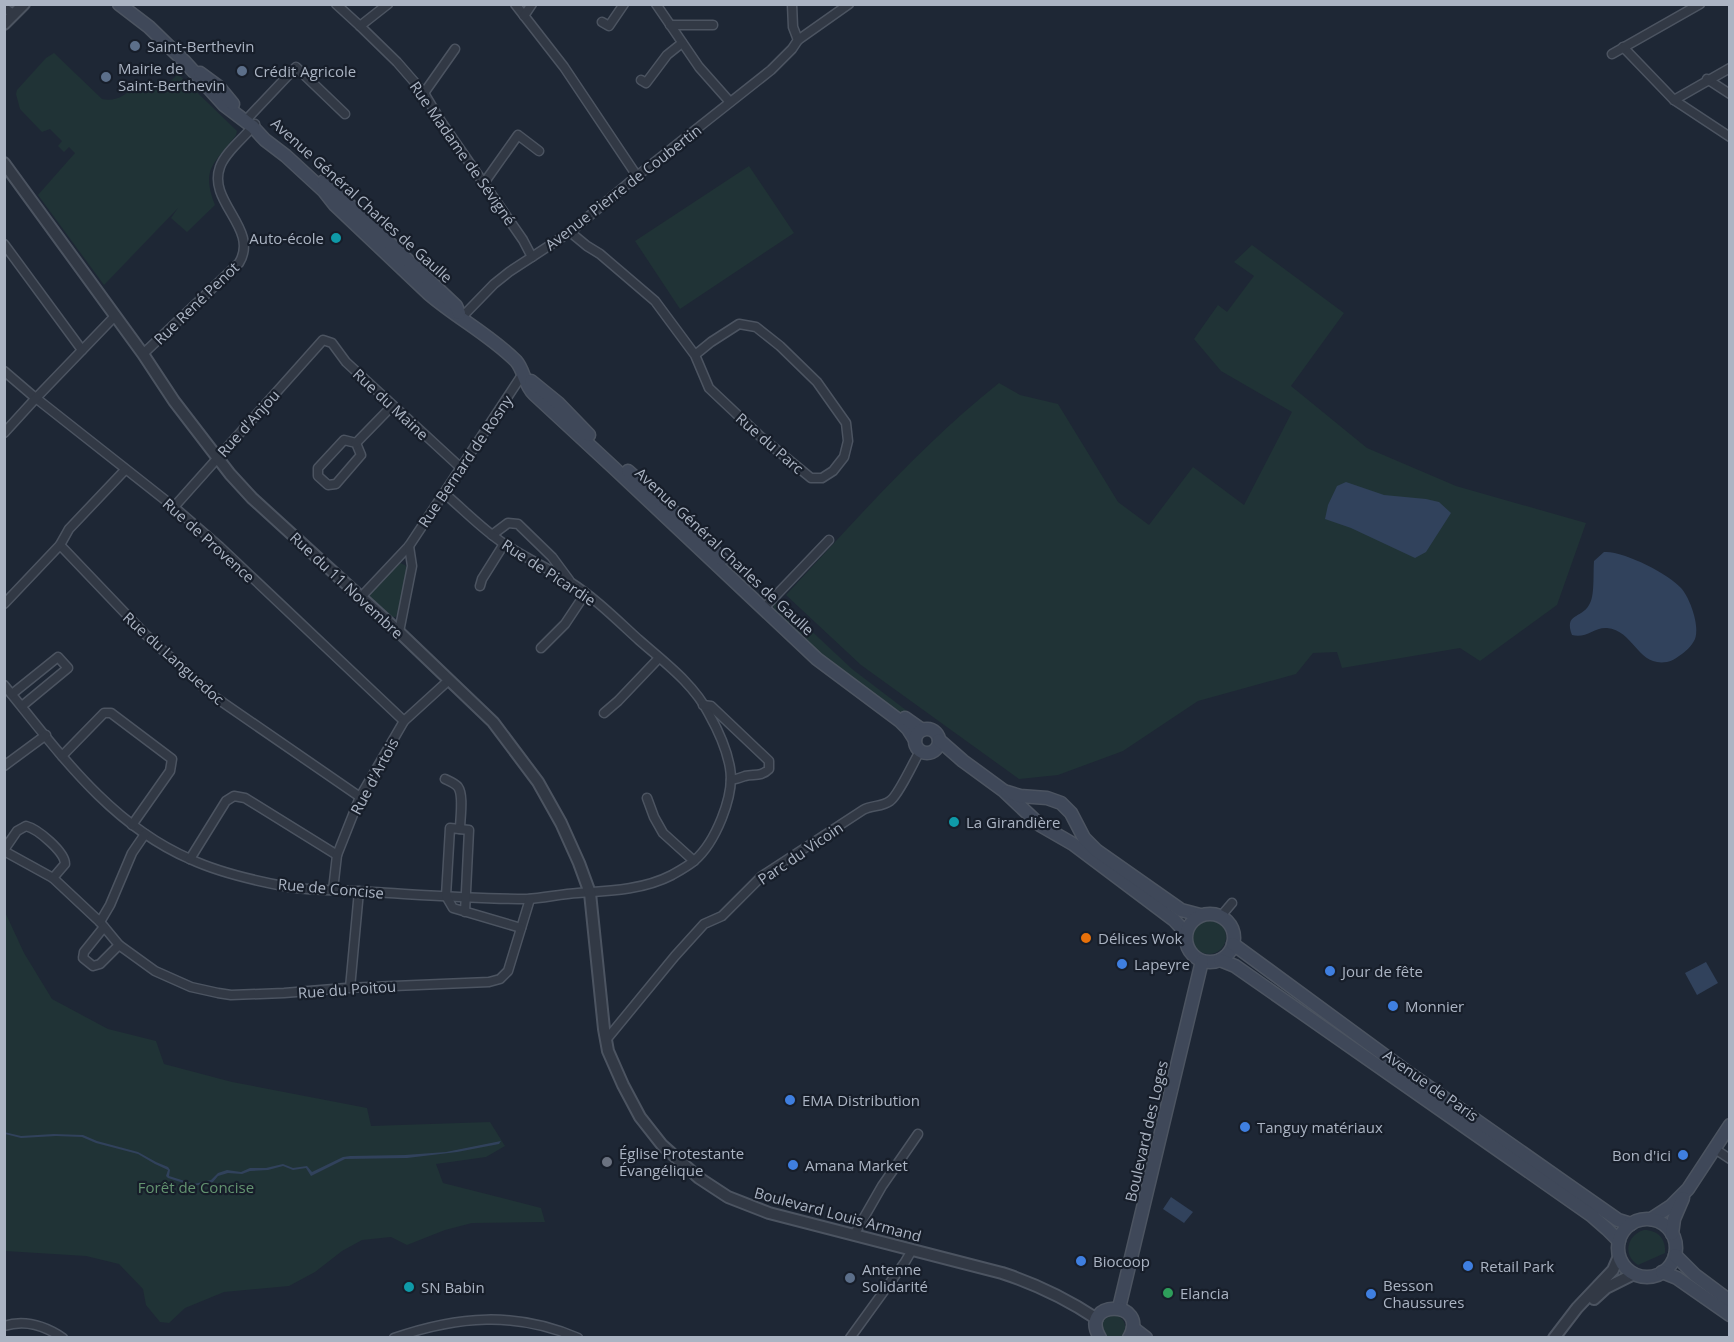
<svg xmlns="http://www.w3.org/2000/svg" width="1734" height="1342" font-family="'Open Sans',sans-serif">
<rect width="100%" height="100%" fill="#1e2735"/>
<!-- green -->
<g fill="#203336">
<path d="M54,53L102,99C116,102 127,95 136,84C141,85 146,88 151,89C163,89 170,82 178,74L237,131L236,135C216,163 200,167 215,205L187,232L171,218L178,208L104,285L38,195L75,153L69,147L64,152L58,146L62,141L50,129L42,132L20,109L16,94L17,90L46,58Z"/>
<path d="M749,166L794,233L680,309L635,241Z"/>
<path d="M1252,245L1344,313L1291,386L1367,448L1456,486L1586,523L1557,605L1480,661L1460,648L1342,668L1337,652L1313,653L1296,674L1198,701L1123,751L1058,775L1019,779L861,665L786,595C854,522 920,446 999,383L1020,395L1058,404L1118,502L1149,525L1193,467L1244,505L1292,412L1221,371L1194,339L1218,305L1227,312L1254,276L1234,262Z"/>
<path d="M400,563L405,565L408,569L399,614L395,617L389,618L369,599L370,594Z"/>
<path d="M776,601L789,610L852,669L915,717L912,721L820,654L778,614L773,607Z"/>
<path d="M5,912L24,953L52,999L108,1029L156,1041L164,1064L232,1082L367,1108L371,1126L490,1122L505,1146L486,1157L436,1164L443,1183L541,1208L545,1222L472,1223L445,1230L407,1245L391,1237L362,1240L342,1251L315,1272L289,1286L224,1292L185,1308L169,1323L160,1322L146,1305L143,1289L119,1264L86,1256L5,1251Z"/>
<circle cx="1209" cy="937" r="17"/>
<path d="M1644,1230C1658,1230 1666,1239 1665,1253L1638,1265C1622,1255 1627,1235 1644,1230Z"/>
<path d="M1112,1314C1125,1316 1129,1328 1121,1337H1105L1100,1325L1104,1318Z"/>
</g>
<!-- water -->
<g fill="#31425c">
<path d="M1346,482L1384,495L1426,499L1439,502L1451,513L1426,552L1415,558L1351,528L1325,519L1328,505L1337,486Z"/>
<path d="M1604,552C1622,550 1669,574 1681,588C1690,598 1700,626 1695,639C1692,646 1685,652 1679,656C1676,658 1672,661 1667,662C1637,667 1635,631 1607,628C1594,627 1586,639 1572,635C1564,613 1581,619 1589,605C1595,597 1593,573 1594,561Z"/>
<path d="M1706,962L1718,983L1697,995L1685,973Z"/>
<path d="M4,1132L21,1136L54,1134L83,1135L97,1141L138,1152L156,1162L168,1167L170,1170L169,1176L194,1184L211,1180L218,1173L227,1170L241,1172L250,1168H266L283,1164L293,1168L307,1166L312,1172L343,1157L350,1156L405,1155L446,1152L501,1141L499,1144L457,1152L407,1158L345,1159L311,1176L306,1168L293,1170L283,1166L268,1170L250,1171L242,1174L228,1173L218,1176L213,1182L193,1186L168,1178L166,1176L168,1170L155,1164L138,1154L96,1143L82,1137L56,1136L21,1138L5,1134Z"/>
<path d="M1171,1197L1193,1212L1184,1223L1163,1209Z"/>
</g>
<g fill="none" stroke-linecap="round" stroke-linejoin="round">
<defs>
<g id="minor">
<path d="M336,4L360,26L397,62L424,93L442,123L523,240L532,257"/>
<path d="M515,4L564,67L637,176"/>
<path d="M656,4L699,67L730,102"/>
<path d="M792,4L793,27L798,40"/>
<path d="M4,7L14,15"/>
<path d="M524,16L532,4"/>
<path d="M602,22L609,26L624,4"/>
<path d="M670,25H713"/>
<path d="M360,26L388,4"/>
<path d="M1623,47L1674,100L1730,137"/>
<path d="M1612,54L1700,4"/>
<path d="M1707,79L1730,94"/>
<path d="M641,80L646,83L667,55L682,43"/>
<path d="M424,93L455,49"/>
<path d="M1674,100L1730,68"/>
<path d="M245,121L296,67L345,114"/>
<path d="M484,183L518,135L539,151"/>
<path d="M570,232L587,246L600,254L655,301L695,355L709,388L761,437L811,478H822L833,471L844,457L848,441L846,423L817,382L780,346L756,327L739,324L711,342L695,355"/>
<path d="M4,244L82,350"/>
<path d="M462,317L494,284L509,272L570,232L637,176L771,70L792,49L798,40L849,4"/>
<path d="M143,354L239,263C260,229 207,202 220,167C225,152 245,137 255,124"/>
<path d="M4,371L32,395L174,507L220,547L404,721"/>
<path d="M4,433L36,398L115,316"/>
<path d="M344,440L356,443L361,455L336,484L328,485L318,476V468Z"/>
<path d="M356,443L392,406"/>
<path d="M174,507L323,340L332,343L346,362L461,468"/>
<path d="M492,535L508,523L518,524L552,557L569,580"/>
<path d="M60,545L145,634L212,695L360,797"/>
<path d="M480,586L482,579L504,544"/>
<path d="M361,597L409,546L522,375"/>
<path d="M4,604L60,545L69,529L125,470"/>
<path d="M763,609L829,540"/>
<path d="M399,632L412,566L409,546"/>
<path d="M541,648L565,624L585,594"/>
<path d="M4,685C58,751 109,824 190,859C220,873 256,881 289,887C316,891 345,890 372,892C424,895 475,899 527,899C544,898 561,894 578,893C609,891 643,890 672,875C679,871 688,866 694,861C715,843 735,796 730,768C727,750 718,730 709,714C694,684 664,662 639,640C617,620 595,598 570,582C548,568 525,558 503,543C482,529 464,510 444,493"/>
<path d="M12,694L58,657L68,668L22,706"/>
<path d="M703,705L711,706L769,761V769C761,777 755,774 745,776C740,778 737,779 731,780"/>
<path d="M604,713L618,701L659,658"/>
<path d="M62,756L104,713H111L172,759L170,771L132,825"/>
<path d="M4,766L46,735"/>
<path d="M445,779C449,781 455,783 458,787C464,795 460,819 460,829"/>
<path d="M647,798L654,817L663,833L694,861"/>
<path d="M4,850L17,831L26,826C38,829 65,852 65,864L53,878L4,851"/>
<path d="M190,859L226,801L234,796L245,798L337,855"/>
<path d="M53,878L100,922L119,945L155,971L191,987L218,993L231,995L284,993L346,988L489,982L500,979L508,971L530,899"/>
<path d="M333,890L337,855L360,797L404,721L449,680"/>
<path d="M465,912L469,830L450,828L446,896L453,908L521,928"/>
<path d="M1221,916L1232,903"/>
<path d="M100,922L110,905L132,853L145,834"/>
<path d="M104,927L84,952L83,958L93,966L100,964L119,945"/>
<path d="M350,988L359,891"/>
<path d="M606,1040L675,956L704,924L722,916L762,876L863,810C871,805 882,807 890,801C898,796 914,761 920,751"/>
<path d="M1715,1149L1730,1159"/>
<path d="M854,1235L882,1186L918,1134"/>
<path d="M4,1326C26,1319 45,1326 63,1338"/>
<path d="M394,1338C457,1316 516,1311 578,1338"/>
<path d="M850,1338L905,1262L912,1250"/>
</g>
<g id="tertiary">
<path d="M4,24L24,4"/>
<path d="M4,163L143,354L174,401L230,474L252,498L399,632L493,722L538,782L561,823L579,863L590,893L604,1029L608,1051L623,1085L640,1117L662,1145L699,1178L728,1197L769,1213L1002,1273C1036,1284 1067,1299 1097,1319"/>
<path d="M1594,1299L1606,1288L1634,1274"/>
<path d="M1554,1338L1577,1308L1613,1270L1619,1256"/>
</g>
<g id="secondary">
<path d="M119,4L149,27L185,62L224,105L253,127L265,140L286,156L324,191L335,205L429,294C457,318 490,335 516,361C524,370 524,384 534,394L614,468L817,659L900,721L908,729L915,740"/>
<path d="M200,73L219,87L233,104"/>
<path d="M324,181L456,306L459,313"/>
<path d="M531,381L558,403L589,435"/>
<path d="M628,471L673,511L722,559"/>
<path d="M905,718L922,730"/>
<circle cx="927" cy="741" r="12"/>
<path d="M939,740L963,761L1004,791L1040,825L1073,844L1174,920L1186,933"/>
<path d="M1007,792L1020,796L1047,798L1061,803L1071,813L1084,838L1097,851L1181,910L1200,915"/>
<circle cx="1210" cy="938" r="24"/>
<path d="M1233,944L1406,1071L1568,1185L1618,1220L1631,1224"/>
<path d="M1220,960L1235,966L1591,1215L1607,1229L1619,1241"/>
<path d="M1651,1219L1671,1206L1688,1189L1730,1125"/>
<circle cx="1647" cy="1248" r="29"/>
<path d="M1672,1234L1674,1219L1683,1198"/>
<path d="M1675,1255L1695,1275L1730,1301"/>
<path d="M1662,1272L1677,1278L1730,1315"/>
<path d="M1119,1308L1202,961"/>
<path d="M1133,1328L1146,1338"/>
<path d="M1100,1338C1077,1299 1151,1299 1129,1338"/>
</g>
</defs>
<!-- minor casing -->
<use href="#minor" stroke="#4c5461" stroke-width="11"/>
<!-- tertiary casing -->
<use href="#tertiary" stroke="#4c5461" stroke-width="14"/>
<!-- secondary casing -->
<use href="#secondary" stroke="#4c5461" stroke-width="15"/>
<!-- minor -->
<use href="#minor" stroke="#323945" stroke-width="8"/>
<!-- tertiary -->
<use href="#tertiary" stroke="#323945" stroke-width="10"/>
<!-- secondary -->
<use href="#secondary" stroke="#3f4859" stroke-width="12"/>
</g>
<!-- markers -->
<g fill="#5c6f8a" stroke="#171e2a" stroke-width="2">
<circle cx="135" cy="46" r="6"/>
<circle cx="242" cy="71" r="6"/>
<circle cx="106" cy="77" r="6"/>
<circle cx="850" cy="1278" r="6"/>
</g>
<g fill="#0f9aa8" stroke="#171e2a" stroke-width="2">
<circle cx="336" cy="238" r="6"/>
<circle cx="954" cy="822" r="6"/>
<circle cx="409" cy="1287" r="6"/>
</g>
<circle fill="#e8710a" stroke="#171e2a" stroke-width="2" cx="1086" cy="938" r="6"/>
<g fill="#3f7fe0" stroke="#171e2a" stroke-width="2">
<circle cx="1122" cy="964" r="6"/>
<circle cx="1330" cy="971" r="6"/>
<circle cx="1393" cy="1006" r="6"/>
<circle cx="790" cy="1100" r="6"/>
<circle cx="1245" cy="1127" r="6"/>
<circle cx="1683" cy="1155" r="6"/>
<circle cx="793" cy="1165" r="6"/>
<circle cx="1081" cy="1261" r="6"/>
<circle cx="1468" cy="1266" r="6"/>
<circle cx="1371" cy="1294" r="6"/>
</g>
<circle fill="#6b7280" stroke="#171e2a" stroke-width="2" cx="607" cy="1162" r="6"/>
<circle fill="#2e9e5b" stroke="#171e2a" stroke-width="2" cx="1168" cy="1293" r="6"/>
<g text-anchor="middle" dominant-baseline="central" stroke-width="4.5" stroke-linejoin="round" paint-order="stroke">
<!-- poi labels -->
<g font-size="15" fill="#abb4c3" stroke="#171e2a" text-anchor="start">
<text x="147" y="46">Saint-Berthevin</text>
<text x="118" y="68">Mairie de<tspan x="118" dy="17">Saint-Berthevin</tspan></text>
<text x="254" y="71">Crédit Agricole</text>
<text x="324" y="238" text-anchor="end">Auto-école</text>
<text x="966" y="822">La Girandière</text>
<text x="1098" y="938">Délices Wok</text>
<text x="1134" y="964">Lapeyre</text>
<text x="1342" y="971">Jour de fête</text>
<text x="1405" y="1006">Monnier</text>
<text x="802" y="1100">EMA Distribution</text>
<text x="1257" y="1127">Tanguy matériaux</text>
<text x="619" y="1153">Église Protestante<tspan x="619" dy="17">Évangélique</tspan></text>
<text x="1671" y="1155" text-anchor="end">Bon d'ici</text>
<text x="805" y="1165">Amana Market</text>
<text x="1093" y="1261">Biocoop</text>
<text x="1480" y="1266">Retail Park</text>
<text x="862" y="1269">Antenne<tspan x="862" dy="17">Solidarité</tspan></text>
<text x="1383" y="1285">Besson<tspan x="1383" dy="17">Chaussures</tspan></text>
<text x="421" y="1287">SN Babin</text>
<text x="1180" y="1293">Elancia</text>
</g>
<!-- street labels -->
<g font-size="15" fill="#abb4c3" stroke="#171e2a">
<text transform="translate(463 153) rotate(55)">Rue Madame de Sévigné</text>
<text transform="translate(623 187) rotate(-38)">Avenue Pierre de Coubertin</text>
<text transform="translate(362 200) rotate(42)">Avenue Général Charles de Gaulle</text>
<text transform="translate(196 303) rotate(-44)">Rue René Penot</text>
<text transform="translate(391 404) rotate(43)">Rue du Maine</text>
<text transform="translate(248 423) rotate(-48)">Rue d'Anjou</text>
<text transform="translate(770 443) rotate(41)">Rue du Parc</text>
<text transform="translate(465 461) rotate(-56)">Rue Bernard de Rosny</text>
<text transform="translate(209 540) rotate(42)">Rue de Provence</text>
<text transform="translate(725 551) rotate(43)">Avenue Général Charles de Gaulle</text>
<text transform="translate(549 572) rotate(33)">Rue de Picardie</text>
<text transform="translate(347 585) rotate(43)">Rue du 11 Novembre</text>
<text transform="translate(174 658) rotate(42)">Rue du Languedoc</text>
<text transform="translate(374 776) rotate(-62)">Rue d'Artois</text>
<text transform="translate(800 853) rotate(-34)">Parc du Vicoin</text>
<text transform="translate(331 888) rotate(5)">Rue de Concise</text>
<text transform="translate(347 989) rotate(-4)">Rue du Poitou</text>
<text transform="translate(1431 1085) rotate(35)">Avenue de Paris</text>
<text transform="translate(1146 1131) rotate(-77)">Boulevard des Loges</text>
<text transform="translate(838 1214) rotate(15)">Boulevard Louis Armand</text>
</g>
<!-- park labels -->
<g font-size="15" fill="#639370" stroke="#171e2a">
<text x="196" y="1187">Forêt de Concise</text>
</g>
</g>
<!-- border -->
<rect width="1734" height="1342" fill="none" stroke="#abb4c3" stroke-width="12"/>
</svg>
